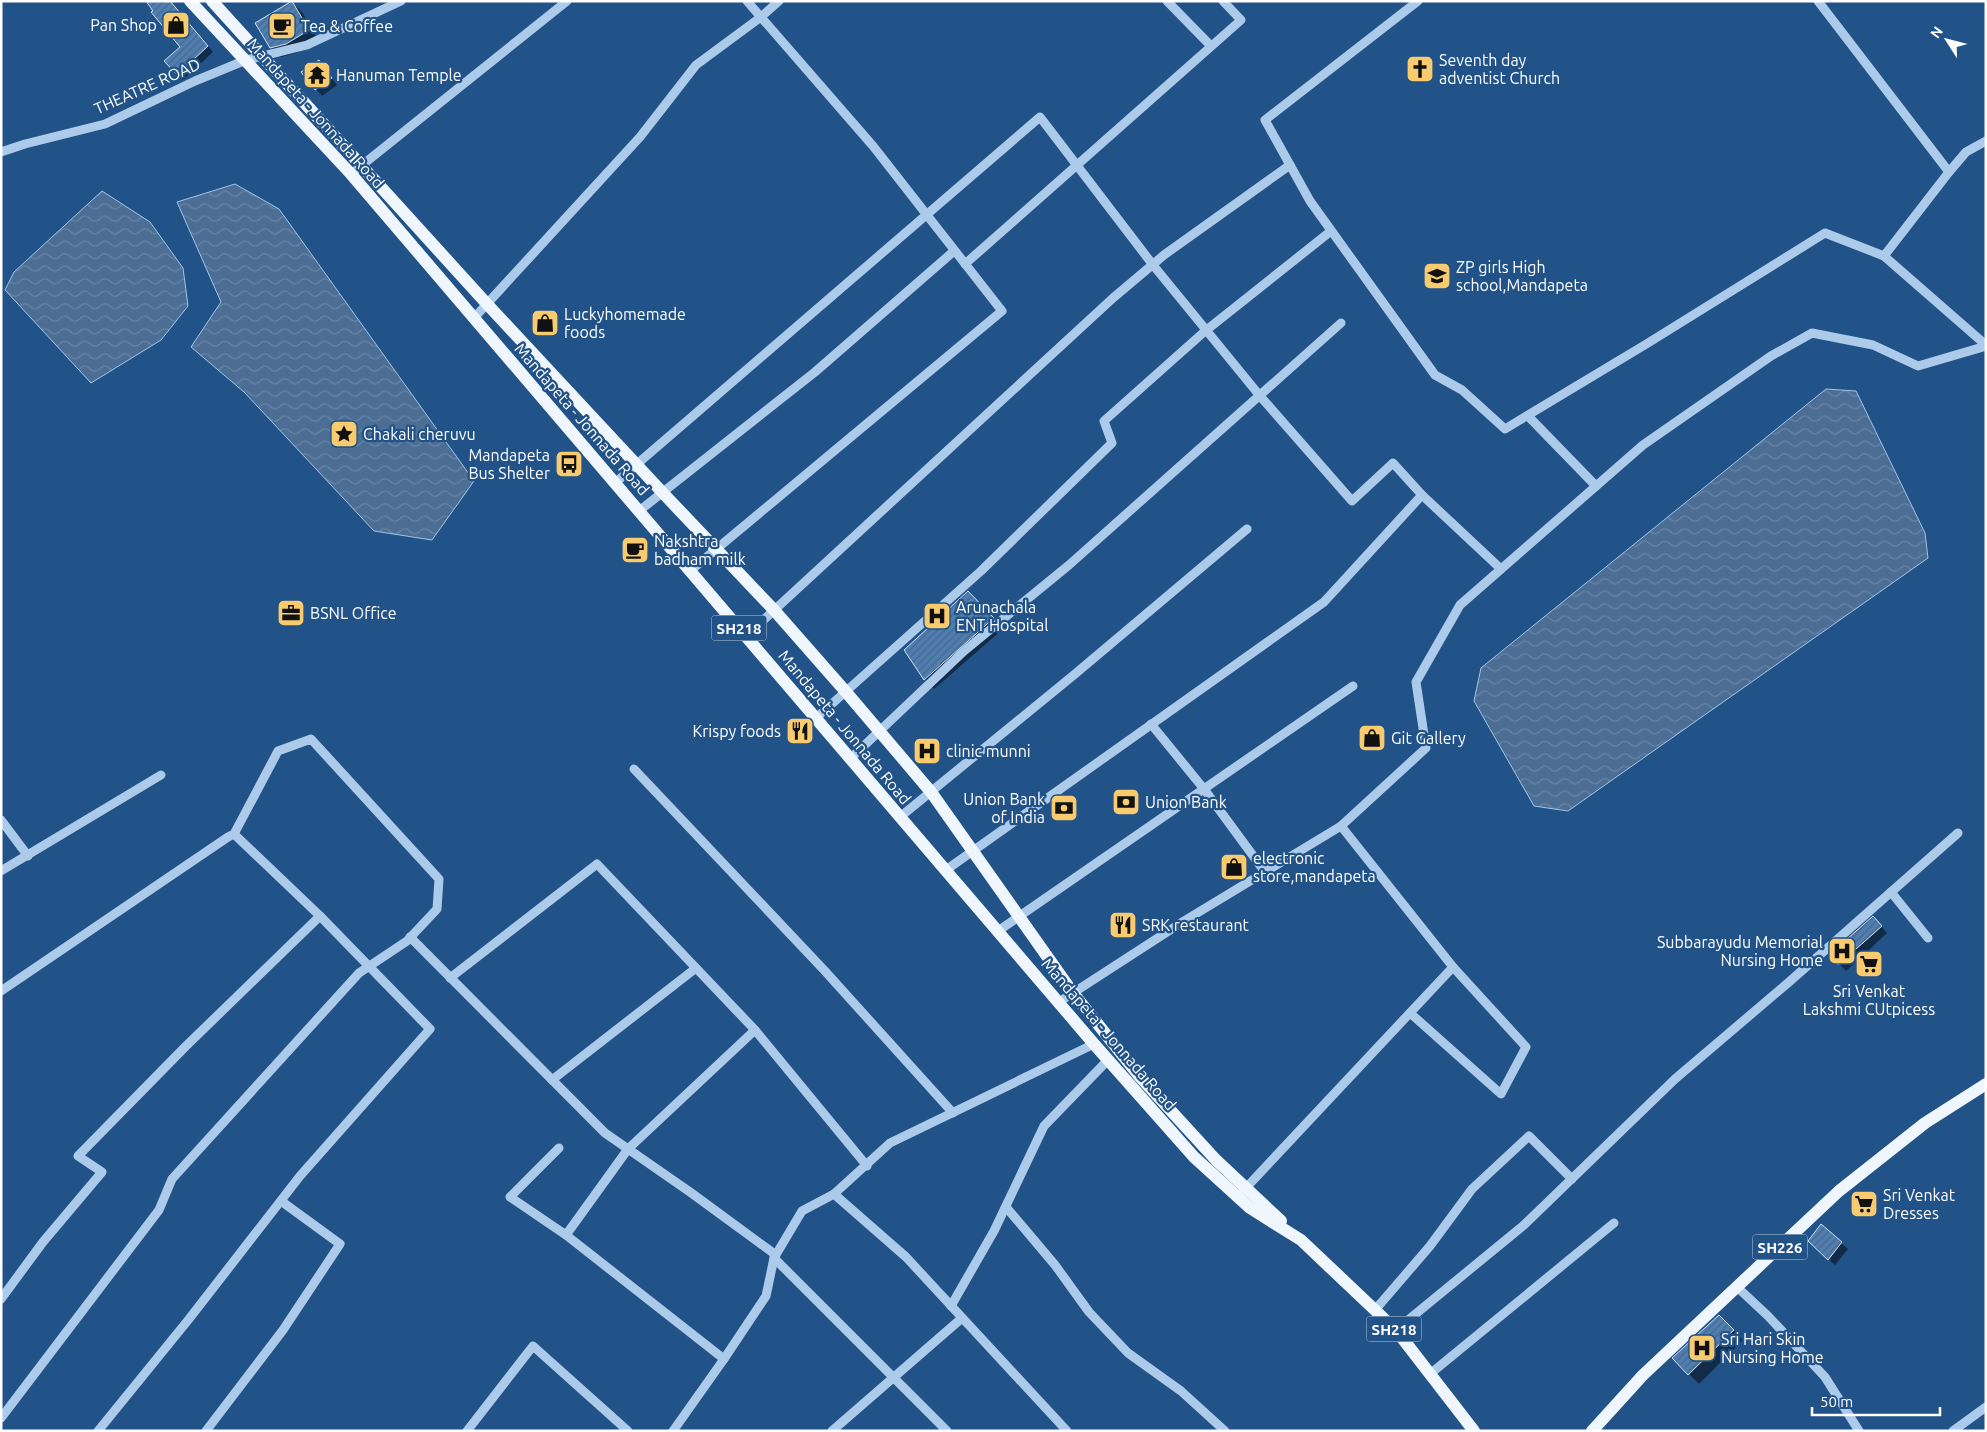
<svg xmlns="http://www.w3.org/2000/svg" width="1987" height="1432" font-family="Ubuntu,sans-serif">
<defs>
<pattern id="water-waves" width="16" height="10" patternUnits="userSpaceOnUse" patternTransform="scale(1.25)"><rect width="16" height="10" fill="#4c6e95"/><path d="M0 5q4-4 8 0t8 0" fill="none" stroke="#6784a5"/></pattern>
<pattern id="building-hatch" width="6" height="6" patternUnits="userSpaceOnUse" patternTransform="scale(1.25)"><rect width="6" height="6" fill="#4e7eb2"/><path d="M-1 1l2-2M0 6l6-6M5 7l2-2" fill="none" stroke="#4d6884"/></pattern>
</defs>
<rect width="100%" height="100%" fill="#215288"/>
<!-- water -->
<g fill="url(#water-waves)" stroke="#a0c6eb">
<path d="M235,184L279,209L474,481L432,540L374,531L244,392L191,347L221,302L177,202Z"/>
<path d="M102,191L150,222L183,268L188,306L161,340L91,383L5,290L14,272Z"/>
<path d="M1826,389L1856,391L1925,533L1928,558L1568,811L1534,806L1474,701L1481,668Z"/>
</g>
<!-- shadow -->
<g fill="#0007">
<path d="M292,2L302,12L318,40L296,53L281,57L271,47Z"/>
<path d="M172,4L213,52L183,80L178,74L181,47Z"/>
<path d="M318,61L337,85L322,96L316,89Z"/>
<path d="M968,593L1003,629L934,689L925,679Z"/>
<path d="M1879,924L1887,933L1846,971L1831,955Z"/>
<path d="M1841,1243L1848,1249L1835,1265L1816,1248Z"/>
<path d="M1719,1316L1743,1340L1699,1384L1674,1359Z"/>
</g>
<!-- building -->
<g fill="url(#building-hatch)" stroke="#d1e4f8">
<path d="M146,1H170L208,46L177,75L164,61L180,47L151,12L153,11Z"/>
<path d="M292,1L309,30L286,44L270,48L255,23Z"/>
<path d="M319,60L332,78L315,90L301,72Z"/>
<path d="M968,591L994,618L924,680L904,650Z"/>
<path d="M1873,916L1882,926L1838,965L1829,955Z"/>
<path d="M1821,1224L1842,1242L1828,1260L1808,1241Z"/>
<path d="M1719,1315L1734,1330L1688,1375L1672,1358Z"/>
</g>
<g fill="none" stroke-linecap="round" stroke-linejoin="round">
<!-- minor -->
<g stroke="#accaea" stroke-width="9">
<path d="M1167,1L1211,46"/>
<path d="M1418,1L1265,120L1310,201L1435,375L1462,390L1505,429L1648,343L1825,233L1884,256L1986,345"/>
<path d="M1818,1L1949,172L1884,256"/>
<path d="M1,152L25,144L105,124L195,81L246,60L307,45L401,1"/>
<path d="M1949,172L1966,152L1986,141"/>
<path d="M351,174L567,1"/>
<path d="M965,264L1241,20L1223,1"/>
<path d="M474,318L640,137L696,65L761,17L779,1"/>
<path d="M1528,416L1596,486"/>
<path d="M615,483L1040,117L1153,265L1260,396L1352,501L1393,463L1422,495"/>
<path d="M639,511L815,372L954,251"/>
<path d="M690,571L1002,311L873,146L747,1"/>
<path d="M746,636L1113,298L1164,255L1290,165"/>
<path d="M816,718L981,571L1112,443L1104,421L1204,332L1331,231"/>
<path d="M1151,724L1204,789L1265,872"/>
<path d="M851,758L964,651L1069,565L1341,323"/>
<path d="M634,769L824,970L953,1113"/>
<path d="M900,817L1075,674L1247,529"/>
<path d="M1,820L28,856"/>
<path d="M1341,826L1426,748L1416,682L1460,605L1643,445L1771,356L1812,333L1873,345L1918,366L1986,346"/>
<path d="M946,870L1324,602L1422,495L1501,569"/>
<path d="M1,871L161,775"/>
<path d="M1891,892L1928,938"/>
<path d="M998,931L1353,686"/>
<path d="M410,937L605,1133L690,1192L776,1255"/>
<path d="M450,978L597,864L755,1030"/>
<path d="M1,991L228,837L234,834L278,751L311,739L439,879L437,909L407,941L359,973L172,1179L159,1210L1,1418"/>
<path d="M1059,1002L1184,921L1341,826L1453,967L1243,1191"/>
<path d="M1410,1013L1501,1094L1526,1047L1453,967"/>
<path d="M552,1080L696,968"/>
<path d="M559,1148L510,1197L566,1235"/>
<path d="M834,1194L906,1257L1067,1431"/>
<path d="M1006,1207L1055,1265L1089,1312L1128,1353L1181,1391L1225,1431"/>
<path d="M774,1258L947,1431"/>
<path d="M1737,1287L1768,1316L1825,1377L1859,1431"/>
<path d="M1,1299L43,1242L102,1172L78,1156L186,1046L320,916L234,834"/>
<path d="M951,1306L994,1231L1044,1126L1108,1060"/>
<path d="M1375,1310L1430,1246L1472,1189L1529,1136L1572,1179"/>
<path d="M1396,1330L1524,1225L1675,1079L1789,982L1958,833"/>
<path d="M724,1359L566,1235L628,1149L755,1030L867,1166"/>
<path d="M1430,1374L1614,1223"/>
<path d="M98,1431L189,1319L300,1176L430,1029L320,916"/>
<path d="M206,1431L283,1330L340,1244L281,1201"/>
<path d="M467,1431L533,1346L628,1431"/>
<path d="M673,1431L724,1359L766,1296L774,1258L802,1211L834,1194L890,1143L1094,1044"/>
<path d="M832,1431L962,1318"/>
<path d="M1953,1431L1986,1407"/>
</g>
<!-- major -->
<g stroke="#f0f6fe" stroke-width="12">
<path d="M190,1L351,174L1094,1044L1194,1157L1250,1208L1301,1240L1396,1330L1474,1431"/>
<path d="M212,1L487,304L662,492L774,610L846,692L931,792L1073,993L1140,1077L1216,1160L1281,1221"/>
<path d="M1592,1431L1643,1375L1839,1191L1925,1123L1986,1084"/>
</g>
</g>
<!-- icons -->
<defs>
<symbol id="shop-square" viewBox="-11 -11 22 22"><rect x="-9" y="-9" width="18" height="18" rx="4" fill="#f7cb6e" stroke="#215288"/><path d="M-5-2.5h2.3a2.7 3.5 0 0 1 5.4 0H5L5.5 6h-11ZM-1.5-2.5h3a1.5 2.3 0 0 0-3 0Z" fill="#111"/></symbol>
<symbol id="cafe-square" viewBox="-11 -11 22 22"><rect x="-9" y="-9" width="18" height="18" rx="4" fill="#f7cb6e" stroke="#215288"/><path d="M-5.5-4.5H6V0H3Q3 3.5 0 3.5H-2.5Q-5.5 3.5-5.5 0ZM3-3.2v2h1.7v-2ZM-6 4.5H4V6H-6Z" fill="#111"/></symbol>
<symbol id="church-square" viewBox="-11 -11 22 22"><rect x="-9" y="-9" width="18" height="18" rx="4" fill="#f7cb6e" stroke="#215288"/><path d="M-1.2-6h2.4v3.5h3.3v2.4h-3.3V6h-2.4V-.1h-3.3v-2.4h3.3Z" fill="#111"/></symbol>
<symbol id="temple-square" viewBox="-11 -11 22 22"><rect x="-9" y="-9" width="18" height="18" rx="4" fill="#f7cb6e" stroke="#215288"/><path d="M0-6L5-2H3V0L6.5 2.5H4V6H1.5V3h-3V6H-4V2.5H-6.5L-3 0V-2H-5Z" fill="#111"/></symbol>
<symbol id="university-square" viewBox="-11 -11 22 22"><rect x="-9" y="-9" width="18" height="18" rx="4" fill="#f7cb6e" stroke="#215288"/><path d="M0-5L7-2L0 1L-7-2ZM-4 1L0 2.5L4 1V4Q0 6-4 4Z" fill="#111"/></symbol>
<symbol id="sight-square" viewBox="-11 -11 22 22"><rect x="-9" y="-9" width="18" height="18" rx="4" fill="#f7cb6e" stroke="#215288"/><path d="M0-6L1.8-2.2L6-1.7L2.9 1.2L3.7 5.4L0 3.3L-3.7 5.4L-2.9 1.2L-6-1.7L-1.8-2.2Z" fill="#111"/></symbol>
<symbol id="bus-square" viewBox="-11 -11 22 22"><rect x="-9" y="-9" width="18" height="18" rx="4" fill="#f7cb6e" stroke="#215288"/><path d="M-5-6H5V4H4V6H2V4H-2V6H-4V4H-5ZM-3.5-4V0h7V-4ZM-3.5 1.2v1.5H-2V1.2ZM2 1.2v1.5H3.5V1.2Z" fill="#111"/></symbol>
<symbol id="office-square" viewBox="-11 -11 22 22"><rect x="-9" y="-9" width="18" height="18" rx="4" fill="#f7cb6e" stroke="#215288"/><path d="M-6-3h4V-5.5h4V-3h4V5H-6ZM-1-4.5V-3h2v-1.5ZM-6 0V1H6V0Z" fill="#111"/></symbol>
<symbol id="hospital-square" viewBox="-11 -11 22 22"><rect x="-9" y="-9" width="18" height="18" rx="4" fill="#f7cb6e" stroke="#215288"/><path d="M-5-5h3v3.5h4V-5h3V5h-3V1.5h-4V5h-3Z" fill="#111"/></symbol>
<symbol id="restaurant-square" viewBox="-11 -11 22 22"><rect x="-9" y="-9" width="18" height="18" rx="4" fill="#f7cb6e" stroke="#215288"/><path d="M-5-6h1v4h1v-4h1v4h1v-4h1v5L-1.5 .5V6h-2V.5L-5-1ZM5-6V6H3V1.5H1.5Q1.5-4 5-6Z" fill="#111"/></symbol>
<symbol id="bank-square" viewBox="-11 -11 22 22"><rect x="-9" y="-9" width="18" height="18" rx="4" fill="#f7cb6e" stroke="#215288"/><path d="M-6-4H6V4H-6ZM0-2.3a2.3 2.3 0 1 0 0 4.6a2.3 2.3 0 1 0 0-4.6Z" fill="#111"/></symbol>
<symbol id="supermarket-square" viewBox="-11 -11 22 22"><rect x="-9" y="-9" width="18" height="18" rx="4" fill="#f7cb6e" stroke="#215288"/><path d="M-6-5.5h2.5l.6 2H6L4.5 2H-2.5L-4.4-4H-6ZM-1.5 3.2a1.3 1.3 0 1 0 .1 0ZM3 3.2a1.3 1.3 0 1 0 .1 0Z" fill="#111"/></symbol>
</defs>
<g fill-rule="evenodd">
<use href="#shop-square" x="160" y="9" width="32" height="32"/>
<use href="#cafe-square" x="266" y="10" width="32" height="32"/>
<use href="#church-square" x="1404" y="53" width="32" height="32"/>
<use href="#temple-square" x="301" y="59" width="32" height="32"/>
<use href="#university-square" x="1421" y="260" width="32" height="32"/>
<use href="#shop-square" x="529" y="307" width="32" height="32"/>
<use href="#sight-square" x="328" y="418" width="32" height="32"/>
<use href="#bus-square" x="553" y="448" width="32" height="32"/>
<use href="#cafe-square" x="619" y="534" width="32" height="32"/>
<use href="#office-square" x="275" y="597" width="32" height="32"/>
<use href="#hospital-square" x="921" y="600" width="32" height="32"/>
<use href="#restaurant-square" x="784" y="715" width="32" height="32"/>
<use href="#shop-square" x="1356" y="722" width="32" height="32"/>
<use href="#hospital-square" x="911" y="735" width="32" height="32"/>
<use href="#bank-square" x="1110" y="786" width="32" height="32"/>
<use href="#bank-square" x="1048" y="792" width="32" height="32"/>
<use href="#shop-square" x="1218" y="851" width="32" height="32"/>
<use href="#restaurant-square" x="1107" y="909" width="32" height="32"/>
<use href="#hospital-square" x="1826" y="935" width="32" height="32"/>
<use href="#supermarket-square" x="1853" y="948" width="32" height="32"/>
<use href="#supermarket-square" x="1848" y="1188" width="32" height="32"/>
<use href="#hospital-square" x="1686" y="1332" width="32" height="32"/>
</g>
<g text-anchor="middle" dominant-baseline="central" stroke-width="4.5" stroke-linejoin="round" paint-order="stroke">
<!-- shield labels -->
<g fill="#215288" stroke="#bccbdb" stroke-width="1">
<rect x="711.5" y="615.5" width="55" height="25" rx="4"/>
<rect x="1752.5" y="1234.5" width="55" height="25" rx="4"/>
<rect x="1366.5" y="1316.5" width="55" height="25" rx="4"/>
</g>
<g font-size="15" font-weight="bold" fill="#fff">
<text x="739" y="628">SH218</text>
<text x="1780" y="1247">SH226</text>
<text x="1394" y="1329">SH218</text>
</g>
<!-- poi labels -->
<g font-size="16" fill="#fff" stroke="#215288" text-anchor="start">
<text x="157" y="25" text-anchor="end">Pan Shop</text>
<text x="301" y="26">Tea &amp; Coffee</text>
<text x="1439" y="60">Seventh day<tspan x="1439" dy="18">adventist Church</tspan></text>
<text x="336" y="75">Hanuman Temple</text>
<text x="1456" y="267">ZP girls High<tspan x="1456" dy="18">school,Mandapeta</tspan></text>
<text x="564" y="314">Luckyhomemade<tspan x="564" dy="18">foods</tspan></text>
<text x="363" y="434">Chakali cheruvu</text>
<text x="550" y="455" text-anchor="end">Mandapeta<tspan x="550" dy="18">Bus Shelter</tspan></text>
<text x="654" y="541">Nakshtra<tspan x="654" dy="18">badham milk</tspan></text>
<text x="956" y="607">Arunachala<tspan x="956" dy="18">ENT Hospital</tspan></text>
<text x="310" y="613">BSNL Office</text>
<text x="781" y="731" text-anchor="end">Krispy foods</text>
<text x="1391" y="738">Git Gallery</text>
<text x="946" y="751">clinic munni</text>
<text x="1045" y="799" text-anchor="end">Union Bank<tspan x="1045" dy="18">of India</tspan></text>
<text x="1145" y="802">Union Bank</text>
<text x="1253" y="858">electronic<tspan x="1253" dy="18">store,mandapeta</tspan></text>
<text x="1142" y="925">SRK restaurant</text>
<text x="1823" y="942" text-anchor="end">Subbarayudu Memorial<tspan x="1823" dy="18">Nursing Home</tspan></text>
<text x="1869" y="991" text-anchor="middle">Sri Venkat<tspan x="1869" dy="18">Lakshmi CUtpicess</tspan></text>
<text x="1883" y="1195">Sri Venkat<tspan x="1883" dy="18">Dresses</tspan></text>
<text x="1721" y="1339">Sri Hari Skin<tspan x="1721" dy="18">Nursing Home</tspan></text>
</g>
<!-- street labels -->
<g font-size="16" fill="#fff" stroke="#215288">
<text transform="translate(147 86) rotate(-24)">THEATRE ROAD</text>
<text transform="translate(316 113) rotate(48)">Mandapeta - Jonnada Road</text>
<text transform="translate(582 419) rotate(49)">Mandapeta - Jonnada Road</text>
<text transform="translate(845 727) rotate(50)">Mandapeta - Jonnada Road</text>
<text transform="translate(1109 1034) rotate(49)">Mandapeta - Jonnada Road</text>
</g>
</g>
<!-- border -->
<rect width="1987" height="1432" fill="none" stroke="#ffffff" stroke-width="5"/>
<!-- north arrow -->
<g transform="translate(1947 40) rotate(306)" stroke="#215288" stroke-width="4" paint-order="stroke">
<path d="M0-4L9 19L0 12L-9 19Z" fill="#ffffff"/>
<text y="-8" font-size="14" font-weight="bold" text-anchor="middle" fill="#ffffff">N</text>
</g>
<!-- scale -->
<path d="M1812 1407v8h128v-8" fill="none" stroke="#ffffff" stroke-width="2.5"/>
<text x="1820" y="1407" font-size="15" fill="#ffffff" stroke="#215288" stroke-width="4" paint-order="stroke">50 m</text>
</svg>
